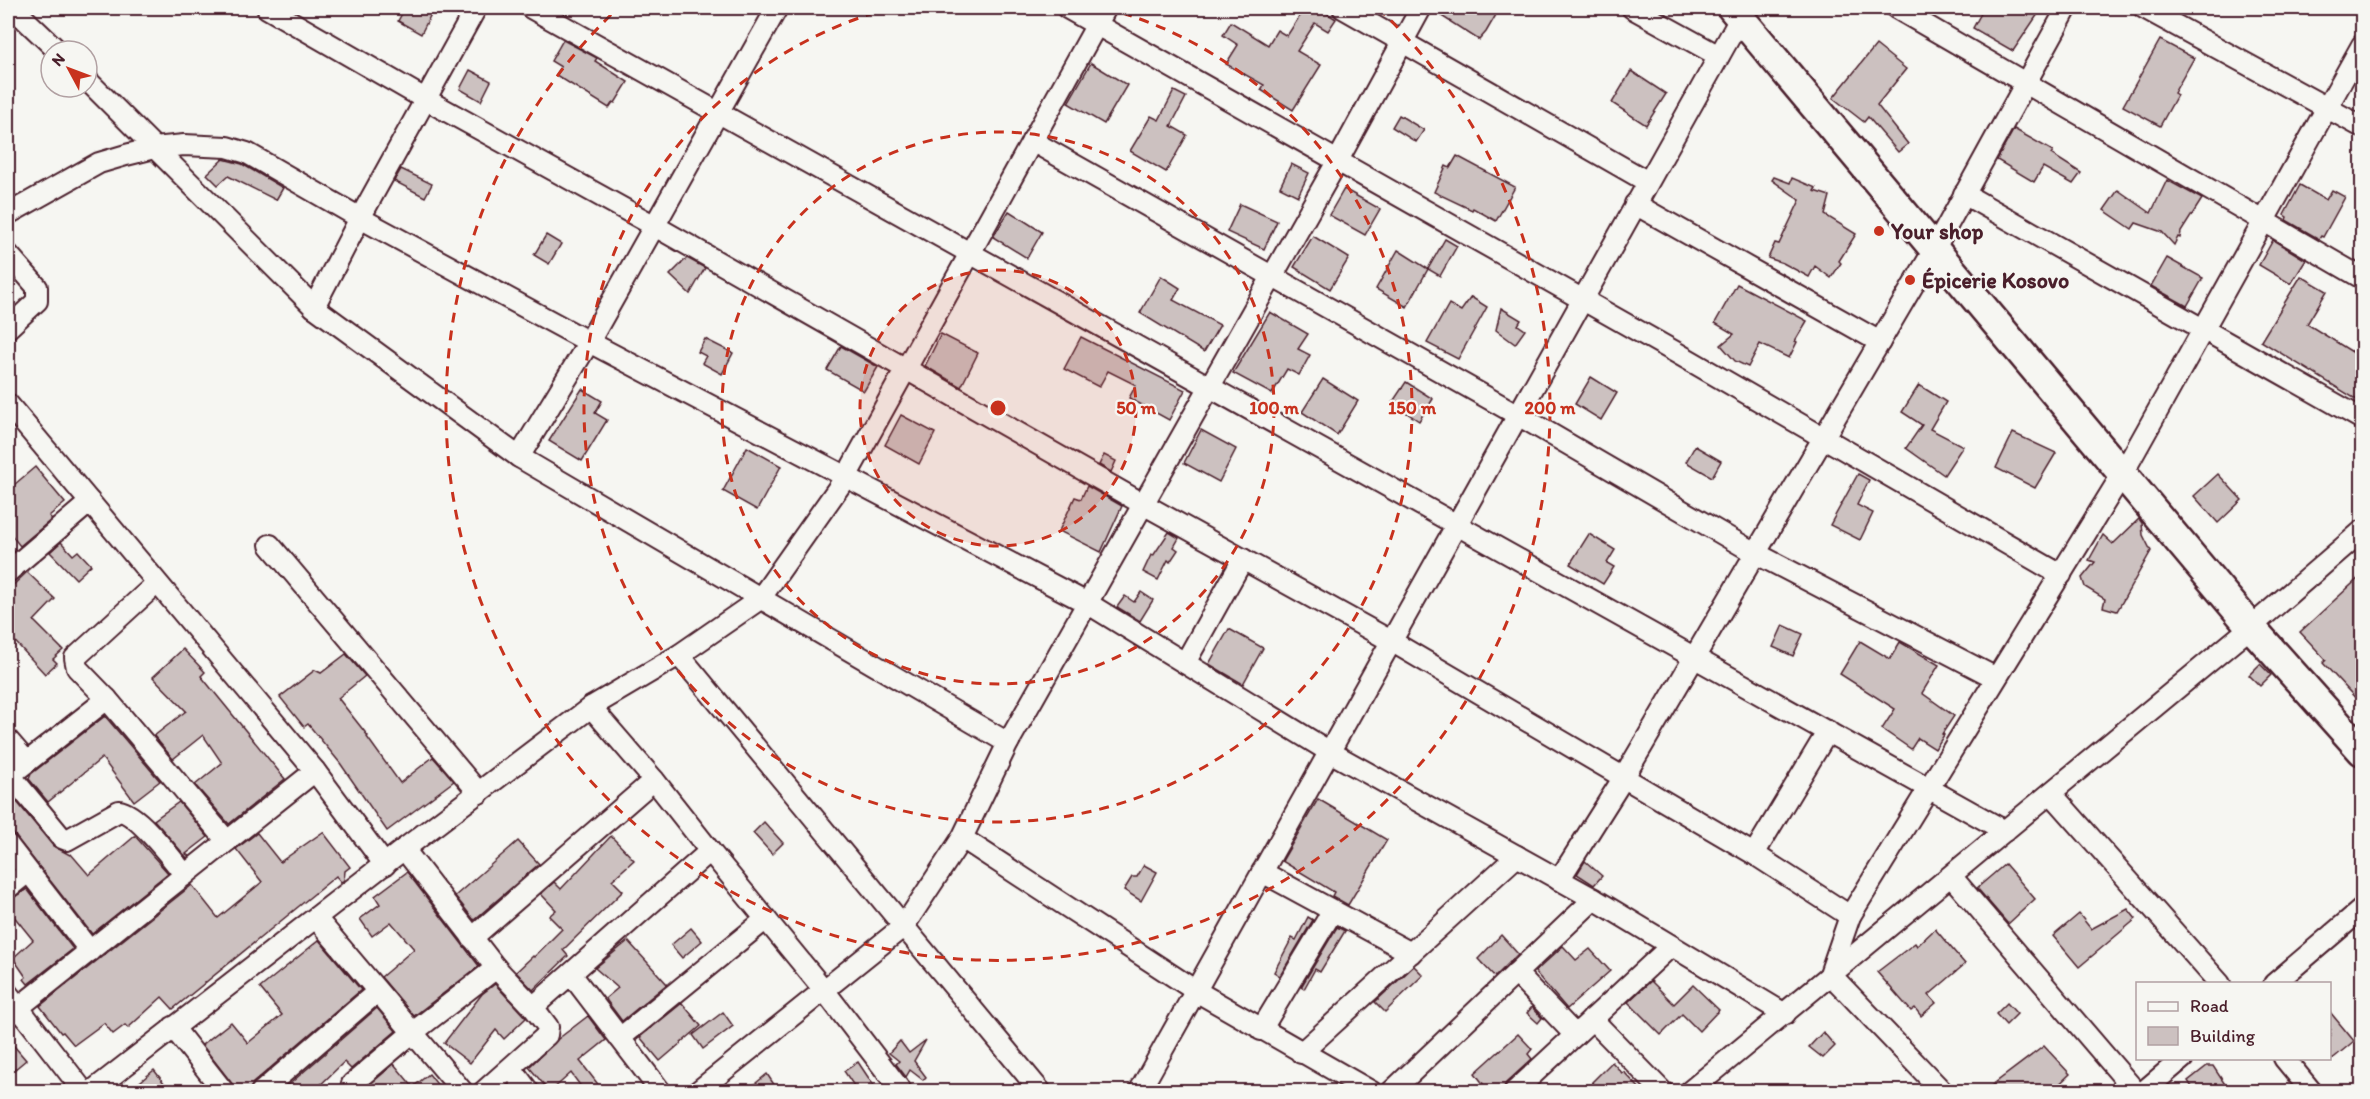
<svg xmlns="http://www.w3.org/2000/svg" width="2370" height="1099" font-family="Itim,sans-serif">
<rect width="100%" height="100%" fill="#f6f6f2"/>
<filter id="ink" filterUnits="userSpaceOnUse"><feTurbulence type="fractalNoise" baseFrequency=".0167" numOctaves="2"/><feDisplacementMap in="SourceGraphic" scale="12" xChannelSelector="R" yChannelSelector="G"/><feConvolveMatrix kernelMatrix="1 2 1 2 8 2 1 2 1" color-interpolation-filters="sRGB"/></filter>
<g filter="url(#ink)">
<!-- building -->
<g fill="#ccc1c0" stroke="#4a1f2b" stroke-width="1.5">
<path d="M405,8H434L421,34L398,21Z"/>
<path d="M1289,8H1324L1322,10L1336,19L1328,31L1315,23L1297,51L1321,65L1293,110L1261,90L1264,85L1226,64L1238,45L1223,35L1231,22L1268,45L1277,30L1287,36L1301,14Z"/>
<path d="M1433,8H1500L1486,32L1479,40L1432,10Z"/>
<path d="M1984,8H2027L2038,14L2013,51L1973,28Z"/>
<path d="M563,40L597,58L595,61L628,82L615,103L613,102L609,108L556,75L561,67L551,61Z"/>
<path d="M2160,40L2194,58L2174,93L2177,95L2160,126L2123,106Z"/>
<path d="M1876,45L1906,69L1877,105L1908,144L1898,152L1868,117L1864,122L1833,98Z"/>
<path d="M1091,63L1127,85L1104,124L1068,103Z"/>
<path d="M470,70L491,81L481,101L460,89Z"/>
<path d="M1631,71L1666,94L1646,125L1612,103Z"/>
<path d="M1174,91L1186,97L1171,126L1187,135L1166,172L1130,151L1151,116L1159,120Z"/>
<path d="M1399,115L1424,130L1416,142L1392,127Z"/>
<path d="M2014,129L2053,151L2051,154L2081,173L2073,184L2043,167L2034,182L1997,160Z"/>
<path d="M1457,156L1515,187L1496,221L1473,208L1472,210L1434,192L1446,166L1450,168Z"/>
<path d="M223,159L242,164L283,188L276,200L228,176L218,185L207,174Z"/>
<path d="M1291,164L1309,173L1298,196L1280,187Z"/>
<path d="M401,169L432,184L425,197L394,181Z"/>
<path d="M1774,177L1790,183L1792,178L1816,188L1814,191L1830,196L1825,215L1856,234L1839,261L1841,263L1831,278L1815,266L1809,277L1783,263L1768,258L1775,243L1779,244L1800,200L1772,180Z"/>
<path d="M2167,180L2202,199L2181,232L2180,238L2178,237L2174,245L2162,232L2136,223L2132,229L2104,210L2118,190L2151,213Z"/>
<path d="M2300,185L2326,200L2332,190L2345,197L2323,237L2321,236L2319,239L2286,220L2287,217L2284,215Z"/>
<path d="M1344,189L1380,209L1365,235L1329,215Z"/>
<path d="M1240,204L1277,221L1264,249L1227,232Z"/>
<path d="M1009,211L1042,232L1027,258L993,237Z"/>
<path d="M546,235L561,244L549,264L534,255Z"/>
<path d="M1313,236L1349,258L1330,289L1294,267Z"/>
<path d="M1445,239L1457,246L1440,276L1428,269Z"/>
<path d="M2273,240L2306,260L2291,284L2259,265Z"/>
<path d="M1398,250L1428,269L1407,307L1376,289Z"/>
<path d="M687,258L705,268L690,294L670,275Z"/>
<path d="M2167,258L2203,278L2187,306L2151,286Z"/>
<path d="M1161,276L1180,288L1173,300L1220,325L1204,352L1140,313Z"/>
<path d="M2301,276L2327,291L2307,324L2362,358V403L2261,341Z"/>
<path d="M1737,284L1807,321L1795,341L1797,342L1789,358L1760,344L1748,367L1735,361L1721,345L1734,334L1715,323Z"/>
<path d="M1471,297L1487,307L1458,359L1427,343L1449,304L1461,311Z"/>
<path d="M1501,308L1521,320L1518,325L1525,330L1515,344L1496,330Z"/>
<path d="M1270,312L1308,334L1298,349L1310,355L1299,375L1287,369L1272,394L1233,373Z"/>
<path d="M941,334L978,353L961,387L925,366Z"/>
<path d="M1081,337L1185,390L1169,420L1129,398L1136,385L1108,371L1099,387L1064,369Z"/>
<path d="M705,339L733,353L722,374L702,363L706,356L698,352Z"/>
<path d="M841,346L878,367L864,391L827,370Z"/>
<path d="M1591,377L1617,393L1601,420L1575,404Z"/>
<path d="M1323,379L1358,401L1337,435L1302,412Z"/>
<path d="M1406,382L1433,399L1419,421L1392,403Z"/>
<path d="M1919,385L1946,402L1930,429L1963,446L1944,475L1906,448L1922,425L1902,412Z"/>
<path d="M582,389L602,401L595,413L607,420L582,461L549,441Z"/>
<path d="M901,415L935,433L919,464L885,445Z"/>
<path d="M1201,430L1236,449L1219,482L1184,463Z"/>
<path d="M2013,433L2056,453L2035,488L1996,468Z"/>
<path d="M1695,446L1721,461L1712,477L1686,462Z"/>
<path d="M747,447L781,466L757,510L723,491Z"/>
<path d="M1104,455L1116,461L1111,472L1099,465Z"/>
<path d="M35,467L65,503L49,516L52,519L20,546L8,531V490Z"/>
<path d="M1858,474L1869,480L1857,505L1873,513L1860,540L1830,525Z"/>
<path d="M2218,474L2242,500L2218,523L2194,496Z"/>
<path d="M1087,486L1122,506L1101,552L1059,531L1075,497L1081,499Z"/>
<path d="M2139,519L2142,523L2143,535L2151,551L2117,611L2103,607L2105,599L2085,587L2082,578L2095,562L2089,560L2103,535L2113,544Z"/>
<path d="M1169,532L1179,538L1174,547L1178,550L1170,562L1168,560L1158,580L1143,572L1151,555L1153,556Z"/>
<path d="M1589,534L1615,550L1607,563L1614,567L1603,584L1570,564Z"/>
<path d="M61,542L73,555L78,551L91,565L76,579L50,552Z"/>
<path d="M27,572L55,599L34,621L63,650L53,659L57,663L45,674L8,634V590Z"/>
<path d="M2362,575V705L2323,663L2326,660L2300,632Z"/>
<path d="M1141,592L1153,600L1140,621L1117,607L1125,596L1134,602Z"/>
<path d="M1783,625L1803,634L1793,656L1773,647Z"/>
<path d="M1229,629L1263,648L1243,684L1209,664Z"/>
<path d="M1860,641L1890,659L1900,642L1939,665L1922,693L1954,716L1942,734L1944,735L1935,749L1918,738L1911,749L1882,729L1895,709L1840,674Z"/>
<path d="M183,649L205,672L201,676L285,779L229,824L195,785L222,763L203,735L173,759L154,736L186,711L153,677Z"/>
<path d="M346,654L365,676L338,698L368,736L367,737L400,783L433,757L454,781L387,831L340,763L308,724L304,727L280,697L315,670L321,673Z"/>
<path d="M2260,664L2271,675L2260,686L2249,675Z"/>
<path d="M105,716L160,781L134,801L102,758L48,802L29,779L31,774Z"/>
<path d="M8,791L53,846L70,855L71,854L89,875L135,836L168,873L92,934L8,827Z"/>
<path d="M1318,799L1387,840L1348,905L1332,896L1334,892L1282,861Z"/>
<path d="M179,802L208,837L186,854L189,856L187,858L154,820Z"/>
<path d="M764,822L783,843L772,854L753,833Z"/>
<path d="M323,832L350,867L345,871L344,880L341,882L336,876L173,1009L162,997L128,1028L125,1025L113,1034L104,1023L74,1045L63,1032L61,1033L40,1006L192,885L218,918L262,882L236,849L257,833L280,862Z"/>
<path d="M611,836L634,860L612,880L623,891L563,950L568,956L533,990L516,972L533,956L534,957L562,929L549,916L556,910L541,894L554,882L561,889Z"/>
<path d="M518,841L539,864L474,920L455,896Z"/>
<path d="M1585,861L1602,876L1594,885L1577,874Z"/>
<path d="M2005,864L2035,899L2008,924L1977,888Z"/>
<path d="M1144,865L1157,872L1141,901L1124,890L1132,877H1137Z"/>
<path d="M407,872L479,966L414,1016L381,977L414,949L391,922L372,936L360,919L380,904L375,896Z"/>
<path d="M27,889L73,949L28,984L24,979L26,977L13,958L33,940L8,909V901Z"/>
<path d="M2128,909L2136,919L2079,967L2053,936L2079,914L2091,929Z"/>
<path d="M1308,917L1313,920L1280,976L1274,972L1292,938L1296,940Z"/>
<path d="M1337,927L1345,931L1320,972L1315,969L1304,989L1301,987Z"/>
<path d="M691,928L702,941L682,958L671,945Z"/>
<path d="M1935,929L1965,964L1929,995L1936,1003L1921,1016L1915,1008L1911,1011L1877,972L1915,943L1917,946Z"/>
<path d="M1501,935L1518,954L1495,977L1478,959Z"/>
<path d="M319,940L361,990L253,1083L249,1092H236L233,1085L202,1045L231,1022L248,1043L282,1015L260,988Z"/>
<path d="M628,941L667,984L622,1021L607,1001L606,998L618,988L595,968Z"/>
<path d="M1563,946L1576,960L1590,949L1610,971L1567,1009L1535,972Z"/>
<path d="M1414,966L1423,975L1385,1012L1375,1002Z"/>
<path d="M1651,981L1674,1004L1693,985L1719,1010L1699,1031L1682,1014L1661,1035L1628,1002Z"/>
<path d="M495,984L526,1018L504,1039L496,1030L470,1063L444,1043L482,994Z"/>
<path d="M682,1003L701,1026L660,1061L640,1037Z"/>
<path d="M2007,1003L2017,1014L2006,1025L1996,1014Z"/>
<path d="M1532,1007L1542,1018L1538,1023L1527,1013Z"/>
<path d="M377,1008L396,1031L351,1069L344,1062L313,1092H288L285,1088Z"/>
<path d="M723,1012L733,1026L703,1049L693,1035Z"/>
<path d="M2330,1012L2354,1041L2330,1061Z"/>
<path d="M588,1016L606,1040L580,1061L604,1092H585L571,1073L550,1092L529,1067L558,1039Z"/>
<path d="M1823,1032L1835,1046L1823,1058L1809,1047Z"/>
<path d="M1518,1034L1532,1049L1528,1054L1532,1059L1506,1083L1502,1092H1489L1475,1073Z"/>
<path d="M8,1039L26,1060L8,1075Z"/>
<path d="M926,1040L914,1061L926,1077L923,1080L910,1070L906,1077L896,1064L899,1061L889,1053L900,1041L909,1053Z"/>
<path d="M2044,1046L2070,1074L2051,1092H1983Z"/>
<path d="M858,1062L878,1092H858L844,1071Z"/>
<path d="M1612,1062L1622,1073L1624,1072L1643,1092H1601L1592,1082Z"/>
<path d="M394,1064L413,1087L429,1074L443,1092H371L367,1087Z"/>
<path d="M2207,1066H2213L2230,1092H2195L2188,1081Z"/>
<path d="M154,1070L171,1092H128Z"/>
<path d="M767,1074L779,1092H745Z"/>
</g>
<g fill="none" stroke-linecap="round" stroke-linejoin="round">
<defs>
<g id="street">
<path d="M13,8L58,51"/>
<path d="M267,8L425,99L653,225L1143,504L1391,641L1754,854L1850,916"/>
<path d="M531,8L2005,831"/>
<path d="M1067,8L1677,353L2061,575"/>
<path d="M1343,8L1648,182"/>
<path d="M1632,8L1719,56"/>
<path d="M1896,8L2362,278"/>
<path d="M2144,8L2362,127"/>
<path d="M87,80L314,307L519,457L589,342L777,8"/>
<path d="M1032,141L1518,415L1755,553L1996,678"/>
<path d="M1964,194L2362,419"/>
<path d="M1635,204L1880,342"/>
<path d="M8,214L99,163L126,155L154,148L184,145L227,147L247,153L360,218L589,342L1087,603L1330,752L1594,899L1785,1014"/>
<path d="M8,254L37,287V301L8,328"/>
<path d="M314,307L360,218L476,8"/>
<path d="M8,404L315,771L385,865"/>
<path d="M519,457L1008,743"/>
<path d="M270,545L479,793"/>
<path d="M8,572L90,502"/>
<path d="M679,655L1041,1092"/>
<path d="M1185,663L1243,559"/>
<path d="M107,699L77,668L75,658L157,583"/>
<path d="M8,740L27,762"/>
<path d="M10,775L62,838L67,840L119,811C138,813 172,859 185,875"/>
<path d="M8,777L107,699L227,841"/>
<path d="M2051,793L2220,984"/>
<path d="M962,838L1196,991L1372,1092"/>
<path d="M8,845L90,951"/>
<path d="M404,849L496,968L533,1007L548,1027L547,1035L483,1092"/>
<path d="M710,851L824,990L902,1092"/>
<path d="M1754,854L1828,731"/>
<path d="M1262,872L1411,953"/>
<path d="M1951,876L2136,1092"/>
<path d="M1559,880L1624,777L1935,248L2067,8"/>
<path d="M8,888L28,872"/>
<path d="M316,918L463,1092"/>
<path d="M472,938L654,780"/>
<path d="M1516,973L1575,1035"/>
<path d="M571,974L661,1092"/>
<path d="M2274,984L2362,909"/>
<path d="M8,994L84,1092"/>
<path d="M533,1007L710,851L654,780L591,707"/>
<path d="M8,1016L315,771"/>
<path d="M1592,1019L1663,1092"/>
<path d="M173,1027L224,1092"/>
<path d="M1261,1030L1332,912"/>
<path d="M620,1038L766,919"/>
<path d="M1301,1053L1517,856"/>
<path d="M2284,1058L2312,1092"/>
<path d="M511,1068L529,1092"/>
<path d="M91,1092L404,849L591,707L679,655L760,599L846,477L1106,8"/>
<path d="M261,1092L377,992"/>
<path d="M350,1092L352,1084L412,1033L496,968"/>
<path d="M697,1092L904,926L962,838L1008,743L1337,162L1421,8"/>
<path d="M1139,1092L1746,8"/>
<path d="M1391,1092L1594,899"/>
<path d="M1514,1092L1671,946"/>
<path d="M1689,1092L2251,627L2362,531"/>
<path d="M1943,1092L1830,974L1850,916L2123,473L2362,45"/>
<path d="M2143,1092L2183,1058"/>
</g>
<path id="secondary" d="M1732,8L2251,627L2362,751"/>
</defs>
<!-- street casing -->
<use href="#street" stroke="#4a1f2b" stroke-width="24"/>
<!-- secondary casing -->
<use href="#secondary" stroke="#4a1f2b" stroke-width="33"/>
<!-- street -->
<use href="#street" stroke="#f6f6f2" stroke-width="20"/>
<!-- secondary -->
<use href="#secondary" stroke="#f6f6f2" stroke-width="28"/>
</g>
</g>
<!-- distance rings -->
<circle cx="998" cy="408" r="138" fill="#c8321e" fill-opacity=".12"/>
<g fill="none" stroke="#c8321e" stroke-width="3" stroke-dasharray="10 8">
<circle cx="998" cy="408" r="138"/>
<circle cx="998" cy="408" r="276"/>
<path d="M1105 8A414 414 0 1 1 891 8"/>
<path d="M1378 8A552 552 0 1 1 618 8"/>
</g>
<!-- markers -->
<g fill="#c8321e" stroke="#f6f6f2" stroke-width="2">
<circle cx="1879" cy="231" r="6"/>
<circle cx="1910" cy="280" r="6"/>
</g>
<g text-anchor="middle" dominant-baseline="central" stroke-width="4.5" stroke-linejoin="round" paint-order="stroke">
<!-- poi labels -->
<g font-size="22" font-weight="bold" fill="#4a1f2b" stroke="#f6f6f2" text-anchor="start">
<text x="1891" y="231">Your shop</text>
<text x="1922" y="280">Épicerie Kosovo</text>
</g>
</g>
<circle cx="998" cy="408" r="9" fill="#c8321e" stroke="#f6f6f2" stroke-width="3"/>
<g font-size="18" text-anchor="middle" font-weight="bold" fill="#c8321e" stroke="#f6f6f2" stroke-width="4.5" stroke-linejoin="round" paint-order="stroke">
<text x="1136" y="414">50 m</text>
<text x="1274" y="414">100 m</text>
<text x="1412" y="414">150 m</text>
<text x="1550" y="414">200 m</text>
</g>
<!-- margin -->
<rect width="2370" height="1099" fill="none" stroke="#f6f6f2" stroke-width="30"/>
<rect x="15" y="15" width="2340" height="1069" fill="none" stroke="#4a1f2b" stroke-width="2" filter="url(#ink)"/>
<!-- legend -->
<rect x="2136" y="982" width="195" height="78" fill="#f6f6f2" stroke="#b1a0a2" stroke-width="1.5"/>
<rect x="2148" y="1002" width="30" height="9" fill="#f6f6f2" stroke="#b1a0a2" stroke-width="1.5"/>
<text x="2190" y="1012" font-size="18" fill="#4a1f2b">Road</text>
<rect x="2148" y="1027" width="30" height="18" fill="#ccc1c0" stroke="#b1a0a2" stroke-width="1.5"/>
<text x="2190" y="1042" font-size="18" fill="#4a1f2b">Building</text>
<!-- north arrow -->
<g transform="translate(69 69) rotate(311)"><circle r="28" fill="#f6f6f2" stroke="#b1a0a2" stroke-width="1.5"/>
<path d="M0-4.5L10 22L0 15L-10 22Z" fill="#c8321e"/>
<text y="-9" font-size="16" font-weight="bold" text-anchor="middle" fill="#4a1f2b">N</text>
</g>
</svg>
